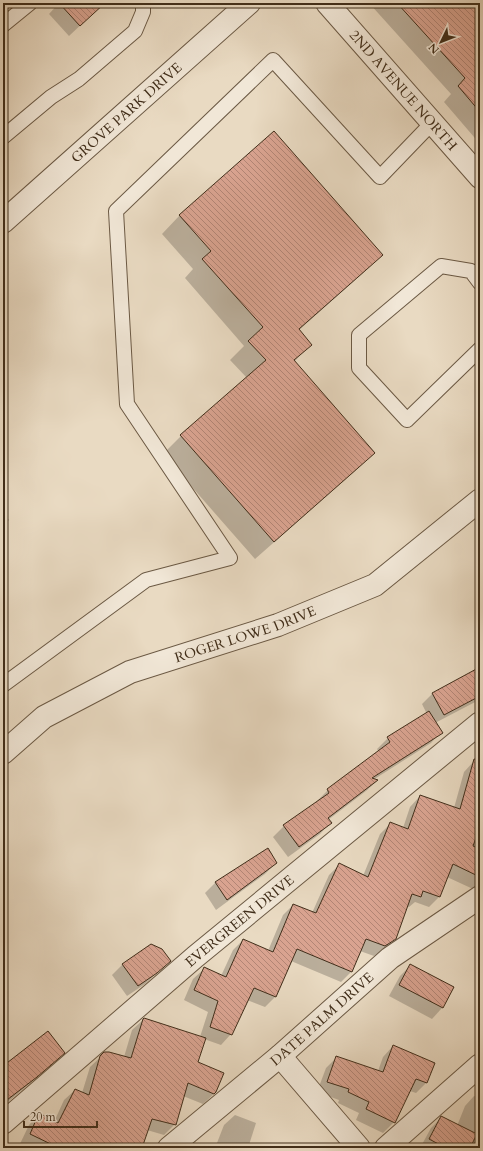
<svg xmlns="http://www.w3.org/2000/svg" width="483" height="1151" font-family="Cardo,serif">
<defs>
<pattern id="building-back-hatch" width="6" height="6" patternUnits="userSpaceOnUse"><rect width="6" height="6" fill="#d9a390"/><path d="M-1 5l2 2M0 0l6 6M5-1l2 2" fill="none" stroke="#b28575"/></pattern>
</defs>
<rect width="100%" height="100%" fill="#e9dac2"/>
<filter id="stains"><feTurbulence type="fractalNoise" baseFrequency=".005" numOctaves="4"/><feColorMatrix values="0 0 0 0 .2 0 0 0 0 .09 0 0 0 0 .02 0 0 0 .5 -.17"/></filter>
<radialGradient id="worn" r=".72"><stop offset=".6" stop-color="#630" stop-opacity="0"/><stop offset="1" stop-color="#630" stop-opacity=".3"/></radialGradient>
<!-- shadow -->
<g fill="#0003">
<path d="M59,3H104L69,36L49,14Z"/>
<path d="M369,3H480V144L444,102L451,94Z"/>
<path d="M180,215L382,255L363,273L298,331L311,344L294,362L374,453L355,471L255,559L163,454L181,436L247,378L230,360L244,346L185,278L193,269L162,234Z"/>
<path d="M3,513L9,520L3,526Z"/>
<path d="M479,669L480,670L479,700L435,723L441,732L431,743L373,780L377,781L366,791L328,820L330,823L320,834L288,857L273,837L284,826L318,802L317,801L328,790L379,752L377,749L388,738L427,714L422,704L432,694Z"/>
<path d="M474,761L480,763V882L473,889L447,877L439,897L429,907L415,902L409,907H407L395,938L384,949L374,956L360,951L351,972L341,982L291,961L276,996L265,1007L247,1000L231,1034L221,1045L204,1039L196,1062L216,1092L203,1104L183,1096L175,1124L164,1135L147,1130L141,1148H18L29,1125L39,1114L54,1122L64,1100L75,1090L82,1093L90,1067L106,1052L124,1057L132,1030L144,1019L200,1037L208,1012L184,1000L193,979L204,969L221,976L233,950L243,940L268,951L283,915L293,905L312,913L329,875L339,865L363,876L380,834L391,823L403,828L410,807L420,796L454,808L464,772Z"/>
<path d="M276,863L265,874L216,910L205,893L216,882Z"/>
<path d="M170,961L145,984L127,996L112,975L123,964Z"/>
<path d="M411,965L453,988L442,1008L432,1019L389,996L400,976Z"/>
<path d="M393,1046L427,1082L416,1093L410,1091L394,1122L383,1133L356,1120L359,1113L338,1103L339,1100L317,1092L326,1068L337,1057L378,1071L383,1057Z"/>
<path d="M63,1053L53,1064L3,1106V1069Z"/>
<path d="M474,1096L480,1098V1148H420L431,1128L441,1118L457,1126L465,1106Z"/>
<path d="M235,1115L256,1123L248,1148H215L224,1125Z"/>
<path d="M299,1143L309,1148H294Z"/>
</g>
<!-- building -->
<g fill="url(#building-back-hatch)" stroke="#412e1a">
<path d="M59,3H105L80,26Z"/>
<path d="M397,3H480V112L458,86L465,78Z"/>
<path d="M274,131L383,255L299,329L312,345L294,360L375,453L274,542L180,435L266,360L248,341L263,327L202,259L211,251L179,215Z"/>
<path d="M480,667V696L444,715L432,693Z"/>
<path d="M429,711L443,733L372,778L378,780L328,818L332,823L299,847L283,825L329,793L327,789L390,742L387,737Z"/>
<path d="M474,759L480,760V827L473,846L480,849V877L453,864L440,897L423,891L421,897L412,894L396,939L385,946L366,939L352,972L297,949L276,997L254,988L232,1035L210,1027L218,1001L194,990L204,967L226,977L243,939L273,952L293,904L316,913L339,863L368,877L390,822L408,829L420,795L460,809Z"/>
<path d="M268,848L277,863L227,900L215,882Z"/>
<path d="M151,944L162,949L171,961L157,973L138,986L122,964Z"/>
<path d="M410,964L454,987L443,1008L399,985Z"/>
<path d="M144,1018L206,1038L198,1062L224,1073L216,1092L214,1094L188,1083L176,1125L152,1119L142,1148H59L30,1134L39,1113L58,1123L75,1089L89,1095L100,1056L104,1052H109L131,1058L143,1019Z"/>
<path d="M48,1031L65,1053L37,1077L3,1103V1066Z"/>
<path d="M393,1045L435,1063L427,1083L416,1079L395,1123L366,1109L369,1102L348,1092L349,1089L327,1082L336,1056L383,1072Z"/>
<path d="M441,1116L477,1134L470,1148H446L429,1139Z"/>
</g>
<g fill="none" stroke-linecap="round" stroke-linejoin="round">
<defs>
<g id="service">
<path d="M3,25L30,3"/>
<path d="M3,137L51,97L79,79L135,31L143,12V3"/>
<path d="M480,283L471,271L441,266L359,335V368L407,420L480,349"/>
<path d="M3,685L146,580L230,558L127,404L116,211L273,60L380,177L432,123"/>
</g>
<g id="minor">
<path id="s1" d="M327,3L480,177"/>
<path id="s2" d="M3,222L249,3"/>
<path id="s3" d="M3,753L44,717L130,672L278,625L375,585L480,500"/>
<path d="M280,1056L359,1148"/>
<path id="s4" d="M3,1123L195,957L480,723"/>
<path id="s5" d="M169,1148L280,1056L390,958L480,897"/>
<path d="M386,1148L480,1065"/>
</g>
</defs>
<!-- service casing -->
<use href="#service" stroke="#6b5944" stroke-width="16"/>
<!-- minor casing -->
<use href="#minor" stroke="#6b5944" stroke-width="24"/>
<!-- service -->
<use href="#service" stroke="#f1e7d7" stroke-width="14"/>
<!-- minor -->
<use href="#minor" stroke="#f1e7d7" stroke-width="22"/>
</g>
<g text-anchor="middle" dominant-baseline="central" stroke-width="4" stroke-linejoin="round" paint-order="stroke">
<!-- street labels -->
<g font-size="14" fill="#412e1a" stroke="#f1e7d7">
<text stroke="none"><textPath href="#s1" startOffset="116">2ND AVENUE NORTH</textPath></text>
<text stroke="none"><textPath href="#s2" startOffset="165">GROVE PARK DRIVE</textPath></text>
<text stroke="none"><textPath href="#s3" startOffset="273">ROGER LOWE DRIVE</textPath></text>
<text stroke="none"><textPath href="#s4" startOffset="311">EVERGREEN DRIVE</textPath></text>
<text stroke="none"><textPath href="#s5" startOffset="200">DATE PALM DRIVE</textPath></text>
</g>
</g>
<!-- margin -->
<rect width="483" height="1151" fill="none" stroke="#e9dac2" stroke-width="16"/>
<rect x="4" y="4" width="475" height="1143" fill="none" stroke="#412e1a" stroke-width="2"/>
<rect x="8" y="8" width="467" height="1135" fill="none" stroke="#412e1a"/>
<!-- north arrow -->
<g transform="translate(441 42) rotate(227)" stroke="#f1e7d7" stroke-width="3" paint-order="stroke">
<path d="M0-3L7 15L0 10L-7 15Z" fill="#412e1a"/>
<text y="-6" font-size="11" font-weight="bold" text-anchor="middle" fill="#412e1a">N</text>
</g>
<!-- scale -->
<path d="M24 1121v6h73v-6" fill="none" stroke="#412e1a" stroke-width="2"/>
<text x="30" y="1121" font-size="12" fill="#412e1a" stroke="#f1e7d7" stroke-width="3" paint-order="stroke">20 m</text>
<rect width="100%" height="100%" filter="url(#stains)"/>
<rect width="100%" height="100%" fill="url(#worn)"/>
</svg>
